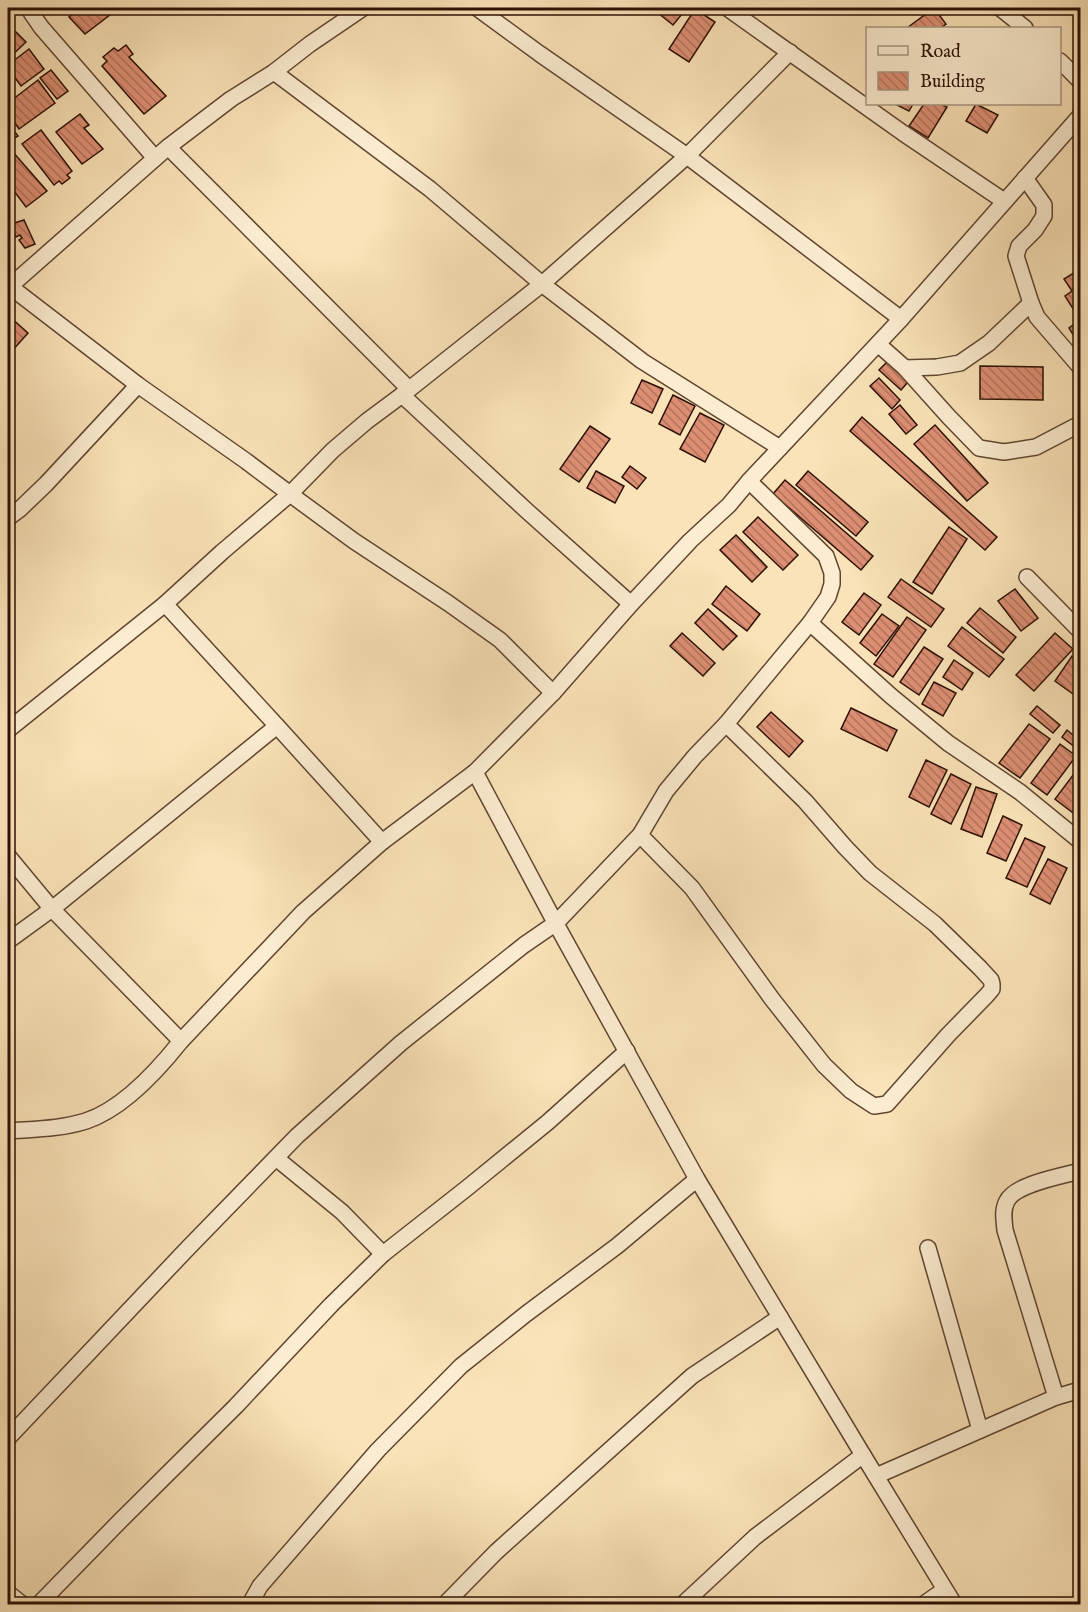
<svg xmlns="http://www.w3.org/2000/svg" width="1088" height="1612" font-family="'IM FELL English',serif">
<defs>
<pattern id="building-back-hatch" width="6" height="6" patternUnits="userSpaceOnUse" patternTransform="scale(1.5)"><rect width="6" height="6" fill="#dd8f74"/><path d="M-1 5l2 2M0 0l6 6M5-1l2 2" fill="none" stroke="#b4735d"/></pattern>
</defs>
<rect width="100%" height="100%" fill="#fae3b8"/>
<filter id="stains"><feTurbulence type="fractalNoise" baseFrequency=".00333" numOctaves="4"/><feColorMatrix values="0 0 0 0 .2 0 0 0 0 .09 0 0 0 0 .02 0 0 0 .5 -.17"/></filter>
<radialGradient id="worn" r=".72"><stop offset=".6" stop-color="#630" stop-opacity="0"/><stop offset="1" stop-color="#630" stop-opacity=".3"/></radialGradient>
<!-- building -->
<g fill="url(#building-back-hatch)" stroke="#2d1005" stroke-width="1.5">
<path d="M76,8H119L85,34L69,17L77,9Z"/>
<path d="M654,8H687L673,25L653,9Z"/>
<path d="M934,8L946,24L941,28H907Z"/>
<path d="M695,9L715,22L689,62L669,49Z"/>
<path d="M11,27L26,42L8,59V31Z"/>
<path d="M126,45L133,54L129,57L166,96L144,114L102,66L107,61L103,57L114,48L118,51Z"/>
<path d="M29,49L44,69L21,86L8,68V65Z"/>
<path d="M51,70L68,91L57,99L40,78Z"/>
<path d="M38,80L55,103L19,129L8,113V103Z"/>
<path d="M895,104H913L909,111Z"/>
<path d="M924,104H941L947,107L928,138L909,126Z"/>
<path d="M976,104L998,115L987,133L966,121Z"/>
<path d="M80,114L89,125L84,128L103,149L82,164L56,132Z"/>
<path d="M8,123L18,136L9,141L8,140Z"/>
<path d="M41,130L72,171L67,175L70,178L62,184L59,181L54,185L22,144Z"/>
<path d="M12,151L47,191L26,207L8,183V154Z"/>
<path d="M24,220L35,244L25,248L19,240L22,238L20,235L16,237L11,224Z"/>
<path d="M1080,269V320L1065,296L1072,291L1064,279Z"/>
<path d="M9,316L28,333L12,351L8,347V318Z"/>
<path d="M1080,320V346L1069,328Z"/>
<path d="M887,362L908,382L901,390L879,370Z"/>
<path d="M980,366L1043,367V400L980,399Z"/>
<path d="M879,378L900,400L892,409L870,386Z"/>
<path d="M642,380L663,389L652,413L631,403Z"/>
<path d="M673,395L695,406L680,435L659,424Z"/>
<path d="M900,405L917,425L906,434L889,414Z"/>
<path d="M700,413L724,425L705,462L680,449Z"/>
<path d="M862,417L997,537L985,550L850,431Z"/>
<path d="M935,425L988,483L967,501L914,444Z"/>
<path d="M590,426L610,439L579,482L560,469Z"/>
<path d="M630,466L646,478L637,489L622,477Z"/>
<path d="M596,471L624,486L615,503L587,488Z"/>
<path d="M808,471L868,522L856,536L796,485Z"/>
<path d="M785,480L873,556L861,570L773,494Z"/>
<path d="M758,517L798,555L783,570L743,532Z"/>
<path d="M949,527L967,539L932,594L913,582Z"/>
<path d="M736,535L767,567L752,582L720,550Z"/>
<path d="M901,579L944,609L931,627L888,597Z"/>
<path d="M726,586L760,614L747,631L712,604Z"/>
<path d="M1015,589L1038,618L1021,631L998,601Z"/>
<path d="M864,593L881,605L859,635L842,622Z"/>
<path d="M980,608L1016,637L1003,653L967,623Z"/>
<path d="M708,609L737,636L723,650L695,623Z"/>
<path d="M882,614L899,626L876,656L860,643Z"/>
<path d="M907,617L926,630L893,677L874,664Z"/>
<path d="M962,627L1004,659L989,677L948,646Z"/>
<path d="M682,633L715,663L703,676L670,646Z"/>
<path d="M1055,633L1073,649L1034,691L1016,675Z"/>
<path d="M924,647L943,659L919,695L900,682Z"/>
<path d="M1072,656L1080,661V684L1073,694L1055,681Z"/>
<path d="M954,660L973,673L962,690L943,677Z"/>
<path d="M934,682L956,693L943,716L922,704Z"/>
<path d="M1037,706L1060,725L1053,733L1030,714Z"/>
<path d="M851,708L897,730L887,751L841,729Z"/>
<path d="M771,712L803,741L789,757L757,727Z"/>
<path d="M1029,724L1050,739L1020,778L999,763Z"/>
<path d="M1067,730L1080,741V751L1062,737Z"/>
<path d="M1060,744L1076,756L1047,795L1031,783Z"/>
<path d="M926,760L947,770L929,807L909,797Z"/>
<path d="M1080,766V803L1073,813L1055,799Z"/>
<path d="M951,774L971,784L951,824L931,814Z"/>
<path d="M976,787L997,794L982,837L961,829Z"/>
<path d="M1003,816L1022,825L1006,861L987,853Z"/>
<path d="M1025,838L1045,847L1027,887L1006,878Z"/>
<path d="M1048,859L1067,868L1050,904L1030,894Z"/>
</g>
<g fill="none" stroke-linecap="round" stroke-linejoin="round">
<defs>
<g id="minor">
<path d="M28,8L41,27L155,158"/>
<path d="M477,8L540,54L687,156L542,284L402,395L527,511L631,604"/>
<path d="M727,8L903,133L1004,201"/>
<path d="M1000,8L1025,28"/>
<path d="M790,52L687,156L901,319"/>
<path d="M1060,61L1080,81"/>
<path d="M274,72L430,189L542,284L642,361L780,448"/>
<path d="M168,147L409,389"/>
<path d="M1025,178L1044,205V216L1035,230L1019,246L1016,256L1031,303L1037,317L1080,367"/>
<path d="M8,285L138,385L246,461L290,494L333,450L367,421L402,395"/>
<path d="M8,288L168,147L231,99L274,72L310,44L363,8"/>
<path d="M878,344L905,368L948,416L979,448L1004,452L1036,447L1080,424"/>
<path d="M905,368L937,367L960,363L989,343L1031,303"/>
<path d="M8,518L20,509L46,484L138,385"/>
<path d="M1027,577L1080,631"/>
<path d="M165,604L277,726L52,909L181,1041"/>
<path d="M810,623L891,696L948,743L1020,792L1080,841"/>
<path d="M277,726L382,842"/>
<path d="M8,730L165,604L222,552L290,494L354,541L448,603L500,640L553,693"/>
<path d="M475,772L550,913L697,1179L863,1455L954,1604"/>
<path d="M640,835L692,888L772,999L824,1065L851,1091L874,1106L887,1104L948,1035L987,995L992,989V984L991,980L980,968L935,924L870,873L845,847L805,801L726,724"/>
<path d="M8,856L52,909L8,941"/>
<path d="M8,1131C33,1129 61,1129 86,1121C122,1109 158,1070 181,1041L303,912L382,842L475,772L553,693L631,604L690,541L729,505L749,481L901,319L1080,116"/>
<path d="M276,1158L342,1212L383,1254"/>
<path d="M928,1248L980,1430"/>
<path d="M1056,1397L1005,1230C1004,1220 1002,1210 1007,1201C1015,1184 1062,1176 1080,1171"/>
<path d="M8,1438L188,1248L297,1136L401,1043L524,945L556,923L640,835L666,791L695,756L726,724L810,623L828,597L832,584V573L826,556L749,481"/>
<path d="M876,1476L1056,1397L1080,1390"/>
<path d="M8,1593L22,1604"/>
<path d="M39,1604L120,1521L236,1406L331,1305L383,1254L467,1188L548,1122L627,1051"/>
<path d="M250,1604L260,1586L378,1450L461,1366L526,1314L617,1246L697,1179"/>
<path d="M445,1604L496,1552L692,1376L780,1317"/>
<path d="M683,1604L755,1537L863,1455"/>
<path d="M924,1604L944,1590"/>
</g>
</defs>
<!-- minor casing -->
<use href="#minor" stroke="#604532" stroke-width="18"/>
<!-- minor -->
<use href="#minor" stroke="#fcedd1" stroke-width="15"/>
</g>
<!-- margin -->
<rect width="1088" height="1612" fill="none" stroke="#fae3b8" stroke-width="30"/>
<rect x="9" y="9" width="1070" height="1594" fill="none" stroke="#2d1005" stroke-width="3"/>
<rect x="15" y="15" width="1058" height="1582" fill="none" stroke="#2d1005" stroke-width="1.5"/>
<!-- legend -->
<rect x="866" y="27" width="195" height="78" fill="#fcedd1" stroke="#a9957f" stroke-width="1.5"/>
<rect x="878" y="46" width="30" height="9" fill="#fcedd1" stroke="#a9957f" stroke-width="1.5"/>
<text x="920" y="57" font-size="18" fill="#2d1005">Road</text>
<rect x="878" y="72" width="30" height="18" fill="url(#building-back-hatch)" stroke="#a9957f" stroke-width="1.5"/>
<text x="920" y="87" font-size="18" fill="#2d1005">Building</text>
<rect width="100%" height="100%" filter="url(#stains)"/>
<rect width="100%" height="100%" fill="url(#worn)"/>
</svg>
